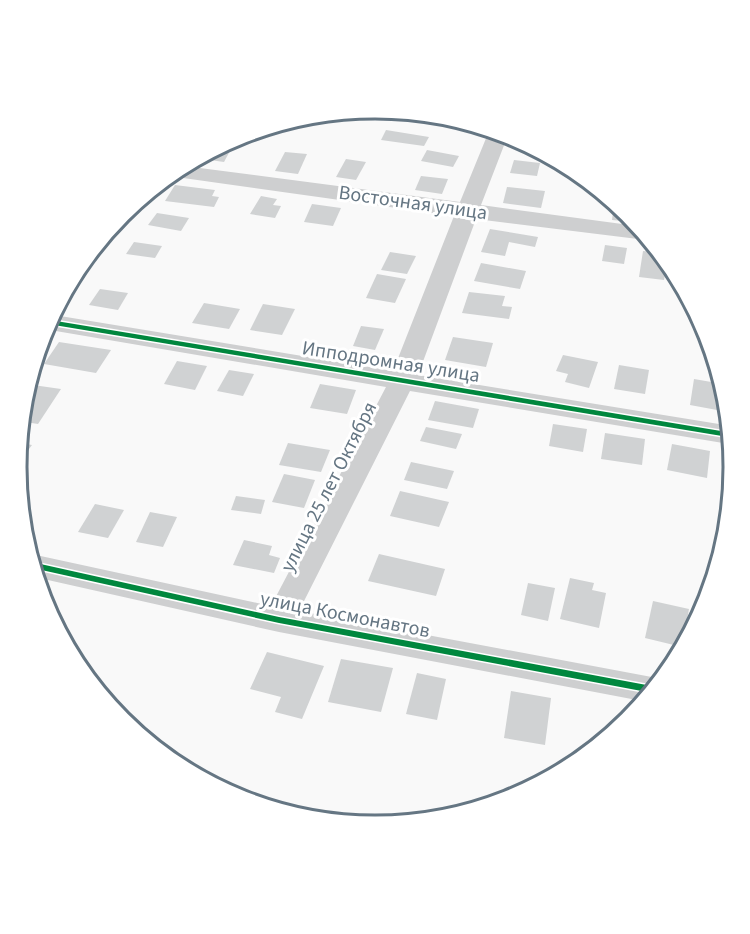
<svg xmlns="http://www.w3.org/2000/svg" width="750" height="934" font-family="'Source Sans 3',sans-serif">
<rect width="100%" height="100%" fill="#f9f9f9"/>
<!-- building -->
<g fill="#d0d2d3">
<path d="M386,130L429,137L424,146L381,140Z"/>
<path d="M220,148L231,149L224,162L203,159Z"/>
<path d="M427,150L459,156L453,167L421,161Z"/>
<path d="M285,152L307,154L298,174L275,171Z"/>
<path d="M346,159L366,162L356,180L336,177Z"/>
<path d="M514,160L540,163L537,176L510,173Z"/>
<path d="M421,176L448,179L442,194L415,190Z"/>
<path d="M175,185L215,190L212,196L219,197L214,207L165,201Z"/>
<path d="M507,187L545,191L541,208L503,203Z"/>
<path d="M261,196L277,199L273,205L281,206L275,218L250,214Z"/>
<path d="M312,204L341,208L333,226L304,222Z"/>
<path d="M614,204L629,214L634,222L612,220Z"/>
<path d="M157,213L189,218L181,231L148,225Z"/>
<path d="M490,229L538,237L535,247L509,242L505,256L481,252Z"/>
<path d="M134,242L162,246L155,258L126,254Z"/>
<path d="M605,245L627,248L624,264L602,261Z"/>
<path d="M643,251L654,252L666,269L664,280L639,277Z"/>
<path d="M390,252L416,256L407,274L381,270Z"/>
<path d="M481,263L526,271L520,289L474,281Z"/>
<path d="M377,274L406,279L395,303L366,298Z"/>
<path d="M100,289L128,293L118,310L89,305Z"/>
<path d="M469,292L505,296L502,306L512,307L509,319L462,313Z"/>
<path d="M204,303L240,309L229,329L192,323Z"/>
<path d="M263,304L295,309L282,335L250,330Z"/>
<path d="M361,326L384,329L375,350L353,346Z"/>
<path d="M453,337L493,343L486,367L445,360Z"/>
<path d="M59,342L111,350L96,373L44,364Z"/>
<path d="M563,355L598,362L589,388L565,382L568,374L556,371Z"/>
<path d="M177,361L207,366L195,390L164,384Z"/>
<path d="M619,365L649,370L645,394L614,389Z"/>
<path d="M229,370L254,374L243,396L217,391Z"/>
<path d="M694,379L717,383L719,395L717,410L690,405Z"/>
<path d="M320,384L356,390L347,414L310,408Z"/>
<path d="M33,385L61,389L38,424L25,422Z"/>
<path d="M435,401L479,409L473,428L428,420Z"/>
<path d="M553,424L587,429L583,452L549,446Z"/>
<path d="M426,427L462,434L456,449L420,441Z"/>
<path d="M605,433L645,439L642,465L601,459Z"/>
<path d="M21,443L32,445L23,457L19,456Z"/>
<path d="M288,443L330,450L321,472L279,465Z"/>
<path d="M672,444L710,451L707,478L667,470Z"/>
<path d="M729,455H731L734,467L728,494H723Z"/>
<path d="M411,462L454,471L447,489L404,480Z"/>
<path d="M284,474L315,480L304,508L272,502Z"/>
<path d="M400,491L449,502L439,527L390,516Z"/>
<path d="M236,496L265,500L261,514L231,510Z"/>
<path d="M95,504L124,510L108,538L78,532Z"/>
<path d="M150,512L177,517L163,547L136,542Z"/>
<path d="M244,540L272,546L269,555L280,558L274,573L233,565Z"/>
<path d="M379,554L445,569L436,596L368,581Z"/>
<path d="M570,578L594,583L592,590L606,593L599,628L560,619Z"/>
<path d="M528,583L555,588L548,621L521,615Z"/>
<path d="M653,601L689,609L684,637L678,646L645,638Z"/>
<path d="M267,652L324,666L302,719L275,712L281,697L250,689Z"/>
<path d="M341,659L393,668L381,712L328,702Z"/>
<path d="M417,673L446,679L437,720L406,714Z"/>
<path d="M511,691L551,698L545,745L504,738Z"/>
</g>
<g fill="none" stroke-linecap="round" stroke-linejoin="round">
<!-- minor -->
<path fill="#cecfd0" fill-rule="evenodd" d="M489,131L508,135L481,205L637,226L646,240L476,219L418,375L725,425L729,444L410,391L299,611L657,678L642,701L279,632L39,578L34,555H36L271,606L386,387L44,329L54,315L393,371L454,216L176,177L192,167L460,202Z"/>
<defs>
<g id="cycleway">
<path d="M50,320L727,432L728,437L48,324Z"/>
<path d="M36,563L279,617L652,686L647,692L279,623L37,569Z"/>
</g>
</defs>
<!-- cycleway casing -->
<use href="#cycleway" stroke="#fff" stroke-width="3"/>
<!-- cycleway -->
<use href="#cycleway" fill="#00873e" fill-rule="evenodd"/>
</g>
<g text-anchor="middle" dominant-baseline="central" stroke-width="6" stroke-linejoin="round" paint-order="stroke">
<!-- street labels -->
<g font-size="20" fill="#657683" stroke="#fff">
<text transform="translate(413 203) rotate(8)">Восточная улица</text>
<text transform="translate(391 362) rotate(9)">Ипподромная улица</text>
<text transform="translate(329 487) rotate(-63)">улица 25 лет Октября</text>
<text transform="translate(345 615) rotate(11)">улица Космонавтов</text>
</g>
</g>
<!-- crop -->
<path d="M0 0H750V934H0ZM27 467a348 348 0 1 1 696 0a348 348 0 1 1-696 0Z" fill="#fff" fill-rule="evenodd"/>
<path fill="none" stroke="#657683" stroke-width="3" d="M27 467a348 348 0 1 1 696 0a348 348 0 1 1-696 0Z"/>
</svg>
